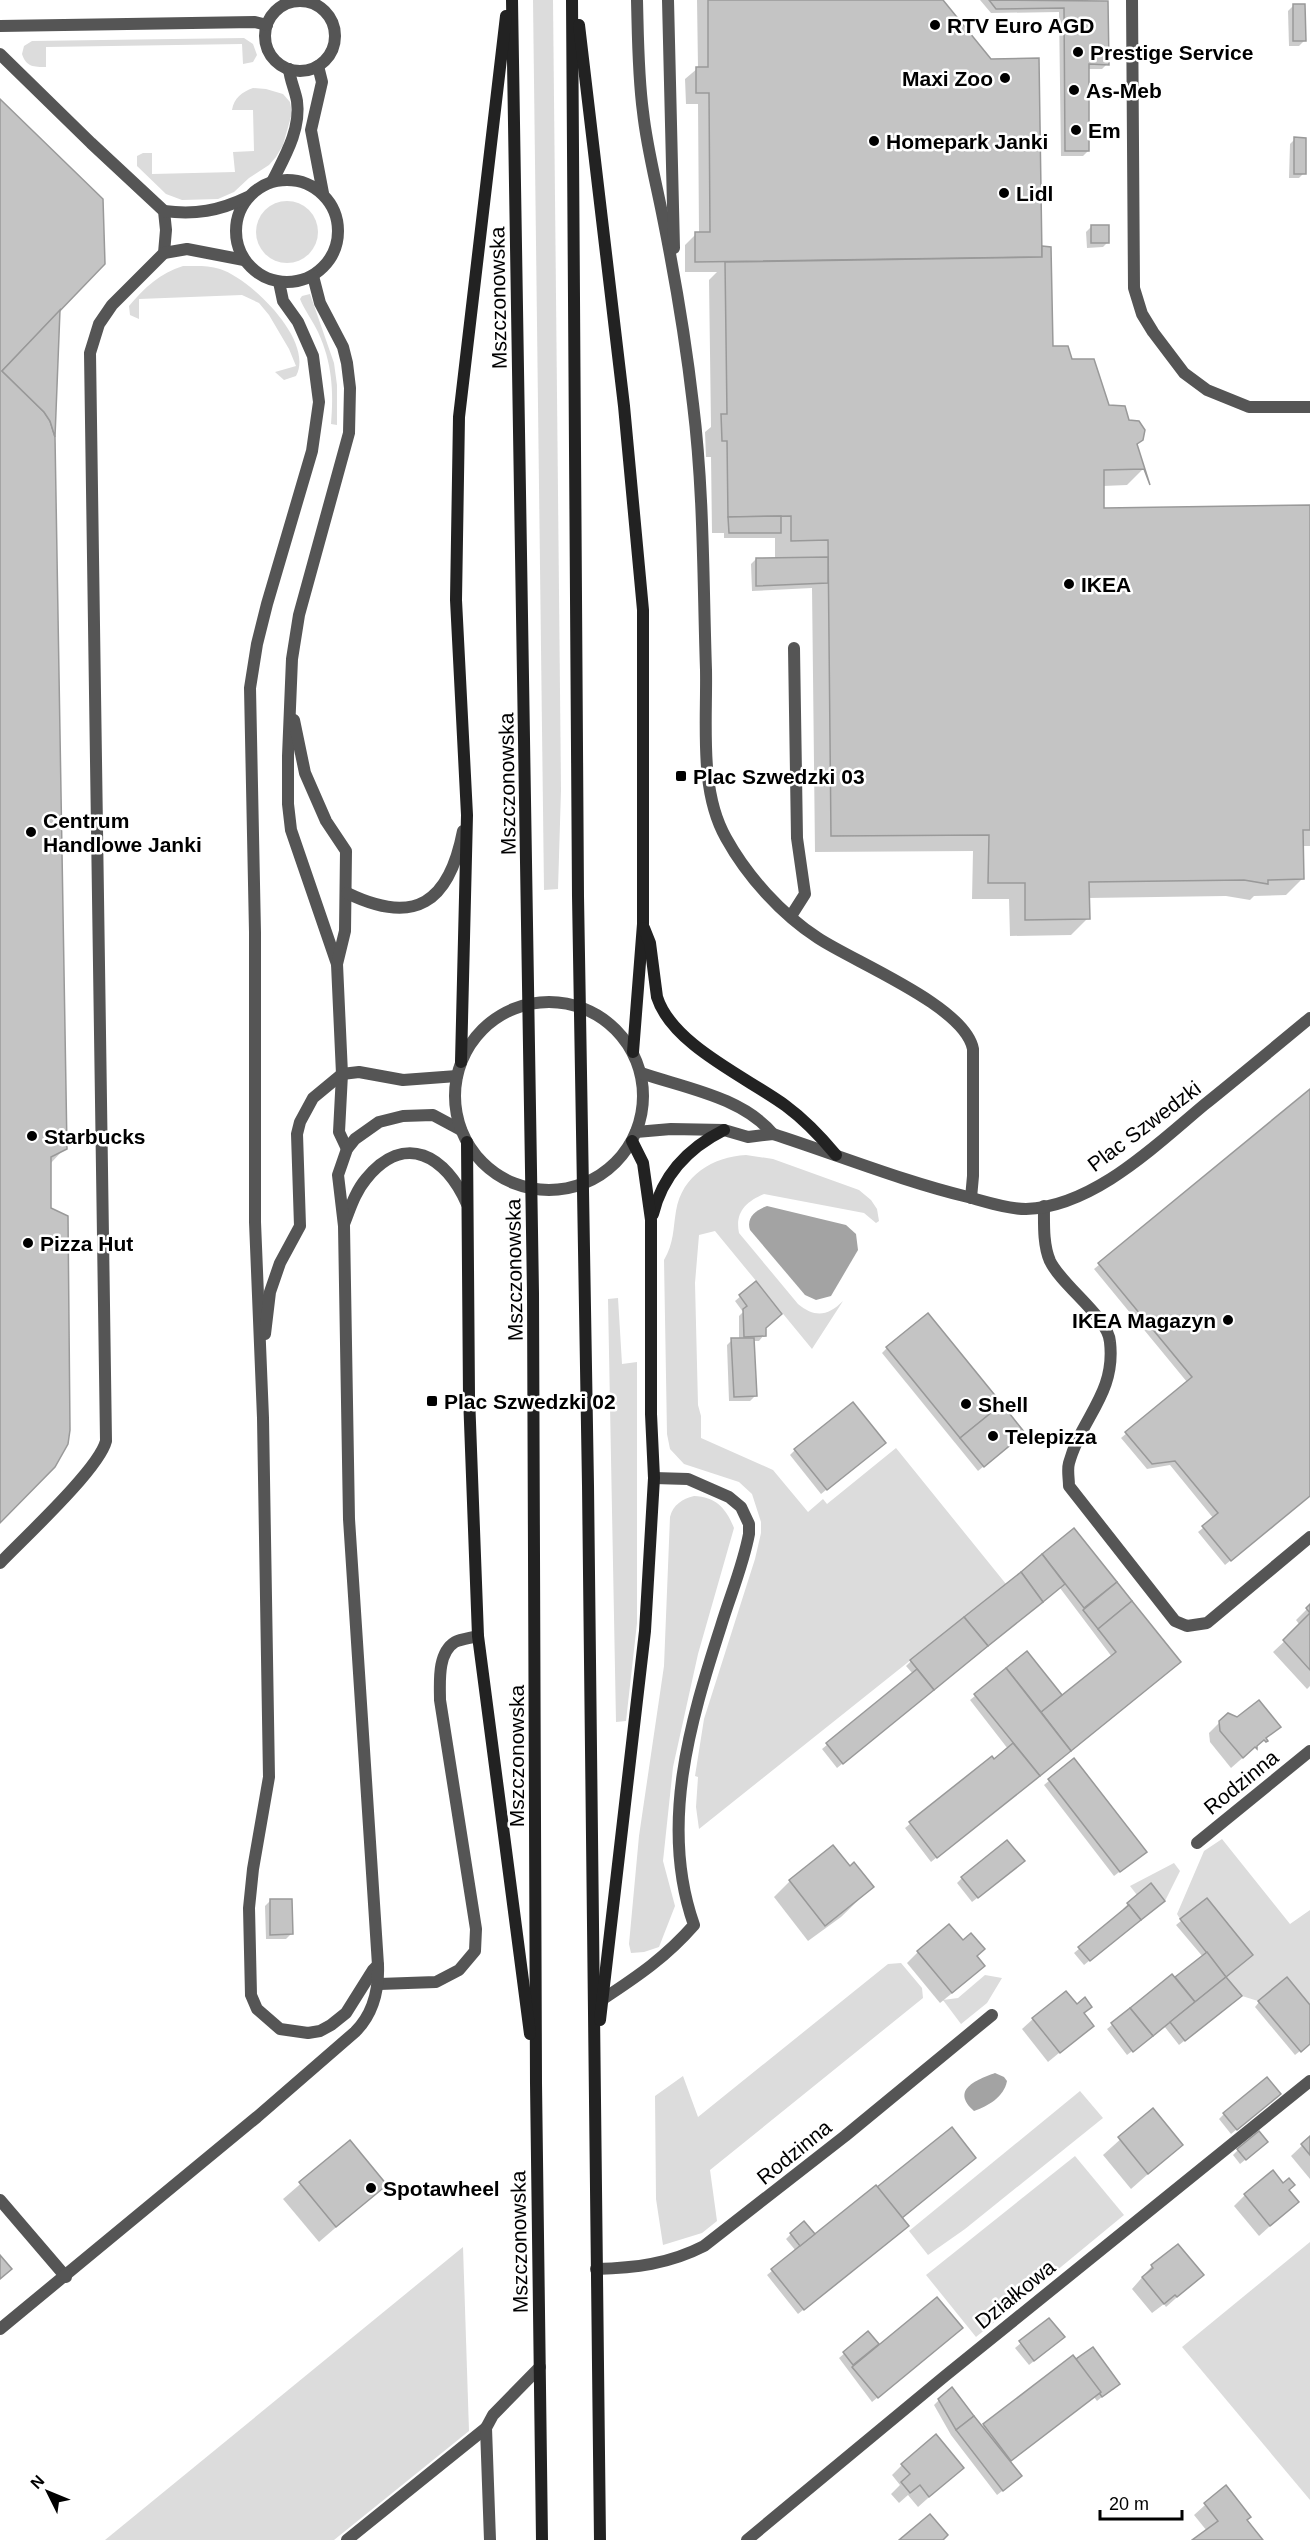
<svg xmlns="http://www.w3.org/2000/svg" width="1310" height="2540" font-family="Helvetica,sans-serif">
<rect width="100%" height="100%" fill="#fff"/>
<!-- green -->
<g fill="#dcdcdc">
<path d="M533,0H553L561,790L558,889L544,890Z"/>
<path d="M244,38L253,44L257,55L253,62L243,64L242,44L46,47V67C34,67 26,67 22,54L24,46L32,41Z"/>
<path d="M253,88L266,89L283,94L290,102L292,113L283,145L276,157L269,165L249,178L234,192L218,199L182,200L166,194L137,166V156L143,153H152V174L235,172L233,152L254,151L253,110H232C234,98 242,92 253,88Z"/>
<circle cx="287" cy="232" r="31"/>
<path d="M183,266C195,266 208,265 220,269C251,279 315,341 296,376L284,380L275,372L296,366L289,349L269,315L259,303L242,295L139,299V319L130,315L129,306C144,288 160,273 183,266Z"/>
<path d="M310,294L334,363L337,385V425L331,424C334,392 332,362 318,332C313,321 305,311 300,299L302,296Z"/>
<path d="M746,1155L773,1159L859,1190L871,1200L877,1209L879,1221L876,1223L864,1213L764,1194C745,1202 735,1213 739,1233L798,1304C815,1318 828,1316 843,1301L812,1349L715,1231L699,1235L695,1283L698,1405L701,1416V1438L773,1470L808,1512L823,1499L827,1504L896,1448L1006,1584L699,1829L696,1807L698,1777L695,1776L704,1719L755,1559L761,1533V1522L752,1494L739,1482L684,1464L670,1449L667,1434L664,1260C674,1243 673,1229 676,1211C682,1175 713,1157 746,1155Z"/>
<path d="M618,1298L622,1364L637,1362V1623L626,1721L616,1722L608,1299Z"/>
<path d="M694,1496C716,1497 726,1508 734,1528L698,1654L673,1767L663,1861L675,1906L659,1947L644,1952L631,1953L629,1944L639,1836L664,1666L670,1517C673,1505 682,1499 694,1496Z"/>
<path d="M1222,1839L1290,1924L1310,1910V2005L1287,1977L1258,2001L1242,1996L1226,1977L1253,1955L1207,1898L1180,1919L1177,1914L1204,1851Z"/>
<path d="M1174,1863L1180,1871L1165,1901L1151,1883L1137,1895L1130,1886Z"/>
<path d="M901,1963L922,1988L923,1998L710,2170L717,2221L702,2233L663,2245L656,2199L655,2096L683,2076L698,2117L888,1964Z"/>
<path d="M985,1975L1002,1978L987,2003L961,2024L943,2000L958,1998Z"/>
<path d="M1080,2091L1103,2118L965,2229L928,2255L909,2231Z"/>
<path d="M1075,2156L1124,2215L976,2337L926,2275Z"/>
<path d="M1310,2242V2500L1182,2347Z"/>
<path d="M463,2247L469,2431L334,2540H105Z"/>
</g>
<!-- water -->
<g fill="#a3a3a3">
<path d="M767,1206L846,1225L856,1234L858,1250L831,1296L816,1300L805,1295L750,1230C746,1217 756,1210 767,1206Z"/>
<path d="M995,2073L1004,2077L1007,2081C1004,2097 988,2106 974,2111C950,2090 976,2080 995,2073Z"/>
</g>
<!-- shadow -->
<g fill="#0003">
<path d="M697,0H931L1040,248H1050L1051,347L1071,360L1108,407L1128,421L1142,439L1136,445L1143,469L1127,485L1103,486V509L1310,507V846H1302V879L1286,895L1254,896L1250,900L1226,896L1088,898V918L1071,935L1010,936L1009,899H972L973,851L815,852L812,588L752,591L751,564L756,559H775V538H724V533H712L711,457H706L705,432L711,427L709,280L717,272H685V245L696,234L699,233L698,104H686L685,79L698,68Z"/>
<path d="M980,0H1088L1107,64L1102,69H1087L1088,151L1083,156H1061L1059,12L991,13Z"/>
<path d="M1293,6L1304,41L1299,46H1289L1288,11Z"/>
<path d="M0,101L59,310L53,433L65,1148L50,1164L0,1521Z"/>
<path d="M1295,139L1304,173L1299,178H1289L1290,144Z"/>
<path d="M1091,227L1108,242L1103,247L1087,248L1086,232Z"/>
<path d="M1310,1091V1495L1225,1565L1198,1532L1214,1519L1170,1465L1147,1469L1121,1438L1187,1382L1094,1269Z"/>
<path d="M756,1283L764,1335L759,1341H753L755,1396L750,1401H729L727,1345L732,1340H739V1316L743,1312L735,1301Z"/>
<path d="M887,1348L1018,1438L978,1471L882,1353Z"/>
<path d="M879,1447L821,1494L790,1455L795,1450Z"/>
<path d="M1073,1530L1179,1662L931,1862L905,1828L992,1758L994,1761L1008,1749L970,1700L1027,1653L1062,1698L1112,1657L1060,1588L837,1768L822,1749L913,1674L906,1666L911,1661Z"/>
<path d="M1310,1606V1686L1307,1689L1273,1652L1289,1637L1287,1635L1299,1624L1296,1620Z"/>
<path d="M1220,1722L1279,1726L1231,1768L1210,1742L1209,1733Z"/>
<path d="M1074,1760L1140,1856L1114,1876L1044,1785Z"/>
<path d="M1018,1866L972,1902L957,1883L962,1878Z"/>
<path d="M790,1881L872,1887L841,1917L808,1941L774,1897Z"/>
<path d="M1207,1900L1225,1977L1235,2001L1179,2045L1164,2026L1127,2055L1107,2029L1172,1976L1175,1979L1203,1957L1176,1925Z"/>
<path d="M270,1901L291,1934L286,1939H266L265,1906Z"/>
<path d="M1128,1904L1158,1905L1084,1965L1074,1953L1124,1911L1123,1909Z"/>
<path d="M963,1942L975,1957L972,1977L940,2003L907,1963L918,1952Z"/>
<path d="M1259,2002L1310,2007V2043L1295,2055L1255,2007Z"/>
<path d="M1083,2014L1092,2026L1048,2062L1022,2029L1033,2019Z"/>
<path d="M1274,2099L1231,2134L1219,2119L1224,2114Z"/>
<path d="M1153,2110L1181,2145L1131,2189L1103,2155Z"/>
<path d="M1310,2138V2179L1291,2156Z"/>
<path d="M349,2142L385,2185L319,2242L283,2199Z"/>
<path d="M1261,2147L1240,2164L1233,2155L1238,2150Z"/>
<path d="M1287,2190L1297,2202L1259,2236L1234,2206L1245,2195Z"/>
<path d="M901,2218L902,2231L798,2314L767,2275L796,2251L786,2239L791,2234L815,2236Z"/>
<path d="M1152,2266L1202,2275L1166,2307L1164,2304L1152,2313L1132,2289Z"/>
<path d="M1048,2320L1058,2342L1029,2365L1015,2348Z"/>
<path d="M868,2333L879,2346L956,2333L872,2402L839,2358Z"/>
<path d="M1073,2357L1113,2388L1097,2401L1094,2397L1009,2462L1015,2481L997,2495L951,2435L934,2405L939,2400L981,2427Z"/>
<path d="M902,2465L962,2468L918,2507L908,2495L899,2503L891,2494L900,2485L892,2475Z"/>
<path d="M1225,2487L1245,2521L1261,2540H1194L1207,2531L1194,2515Z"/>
</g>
<!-- building -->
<g fill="#c4c4c4" stroke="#999" stroke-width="1.5">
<path d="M708,0H943L991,59L1039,58L1042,257L695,262V232H710L709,93H696V67H708Z"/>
<path d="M989,0L1108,1L1109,65L1089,64V151H1065L1064,8L996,9Z"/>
<path d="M1293,4H1305L1306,41H1293Z"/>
<path d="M0,99L103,199L105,264L2,371L44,412L50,421L55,437L67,1149L51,1157V1208L68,1216L70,1430L68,1444L55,1467L0,1523Z"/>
<path d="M1294,137L1306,138V174H1294Z"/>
<rect x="1091" y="225" width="18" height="18"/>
<path d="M1042,246L1051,247L1053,346H1068L1072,359H1094L1109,405L1125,406L1129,420L1139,421L1145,430L1143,440L1137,444L1150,485L1144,469L1104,470V508L1310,505V830H1303L1304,879L1268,880V884L1244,880L1089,882L1090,919L1025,920V883H988L989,835L831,836L828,540L791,541V516L728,517L727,441H722L721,414H727L725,262L1042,257Z"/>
<path d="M60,310L55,437L50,421L44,412L2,371Z"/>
<path d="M781,516V533H729L728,517Z"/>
<path d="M828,557V583L756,586V558Z"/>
<path d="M1310,1089V1496L1231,1561L1202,1526L1218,1513L1175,1461L1152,1464L1125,1432L1192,1377L1098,1263Z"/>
<path d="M756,1281L782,1314L766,1328V1336L744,1337L743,1309L747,1306L739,1295Z"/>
<path d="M928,1313L1002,1404L960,1438L886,1347Z"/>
<path d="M731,1338H754L757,1396L734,1397Z"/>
<path d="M853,1402L886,1443L827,1490L794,1449Z"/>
<path d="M1002,1404L1025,1433L984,1467L960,1438Z"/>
<path d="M1074,1528L1117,1582L1084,1608L1042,1554Z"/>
<path d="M1042,1554L1065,1584L1043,1602L1021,1572Z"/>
<path d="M1021,1572L1043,1602L988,1646L964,1617Z"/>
<path d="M1117,1582L1132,1601L1098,1629L1083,1610Z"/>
<path d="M1132,1601L1181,1662L1071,1751L1041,1712L1116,1652L1098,1629Z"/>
<path d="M1310,1604V1670L1283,1640L1310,1613L1306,1608Z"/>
<path d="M964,1617L988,1646L934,1690L910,1660Z"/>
<path d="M1027,1651L1062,1695L1041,1712L1006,1668Z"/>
<path d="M1006,1668L1071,1751L1040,1776L974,1694Z"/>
<path d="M917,1669L934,1690L843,1764L826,1743Z"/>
<path d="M1259,1700L1281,1727L1266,1738L1268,1741L1266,1742L1264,1740L1257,1746V1749L1255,1747L1243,1758L1220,1731L1219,1721L1228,1713L1237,1717Z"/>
<path d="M1013,1743L1040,1776L937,1858L909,1822L992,1756L994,1759Z"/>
<path d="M1074,1758L1147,1852L1120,1872L1048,1779Z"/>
<path d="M1007,1840L1025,1861L978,1898L961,1877Z"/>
<path d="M833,1845L850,1866L854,1862L874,1887L825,1926L789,1880Z"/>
<path d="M1151,1883L1165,1901L1141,1920L1127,1903Z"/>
<path d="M1207,1898L1253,1955L1226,1977L1180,1919Z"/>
<path d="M270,1899H292L293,1934L270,1935Z"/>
<path d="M1129,1905L1141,1920L1090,1961L1078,1947Z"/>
<path d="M949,1924L963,1940L971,1933L985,1949L977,1956L985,1966L952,1993L917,1951Z"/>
<path d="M1207,1952L1226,1977L1195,2002L1175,1977Z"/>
<path d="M1172,1974L1195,2002L1153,2036L1130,2008Z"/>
<path d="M1226,1977L1242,1996L1185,2041L1170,2022Z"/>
<path d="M1287,1977L1310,2005V2044L1301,2052L1258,2001Z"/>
<path d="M1066,1991L1077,2004L1085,1997L1092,2007L1084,2013L1094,2026L1060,2053L1032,2018Z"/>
<path d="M1130,2008L1153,2036L1133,2052L1111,2023Z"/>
<path d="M1267,2077L1281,2094L1237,2130L1223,2113Z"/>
<path d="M1153,2108L1183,2145L1148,2174L1118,2137Z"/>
<path d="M952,2127L976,2158L902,2218L877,2187Z"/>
<path d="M1259,2131L1268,2142L1246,2160L1237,2149Z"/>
<path d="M1310,2136V2155L1301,2144Z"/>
<path d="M350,2140L387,2185L336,2227L299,2182Z"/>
<path d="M1273,2170L1283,2183L1289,2178L1295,2185L1289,2190L1299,2202L1270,2226L1244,2194Z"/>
<path d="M876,2185L909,2226L804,2310L771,2269Z"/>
<path d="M804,2221L815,2234L800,2246L790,2233Z"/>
<path d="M1178,2244L1204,2275L1177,2297L1175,2295L1164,2304L1142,2277L1153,2268L1151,2265Z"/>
<path d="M0,2255L12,2269L0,2279Z"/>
<path d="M937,2297L963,2328L878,2398L852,2367Z"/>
<path d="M1049,2318L1065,2337L1034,2361L1019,2341Z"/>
<path d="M868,2331L879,2344L853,2365L843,2352Z"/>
<path d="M1093,2347L1120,2384L1102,2397L1076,2359Z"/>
<path d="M1073,2355L1101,2392L1011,2461L983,2424Z"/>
<path d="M952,2387L974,2416L956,2430L938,2399Z"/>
<path d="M974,2416L1022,2476L1003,2491L956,2430Z"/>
<path d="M936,2434L964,2468L929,2497L920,2485L910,2493L901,2482L910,2474L901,2464Z"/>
<path d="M1226,2485L1251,2517L1247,2520L1263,2540H1192L1218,2521L1204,2503Z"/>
<path d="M930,2514L948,2535L943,2540H899Z"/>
</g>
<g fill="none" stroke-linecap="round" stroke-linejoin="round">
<!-- lane -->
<g stroke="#555" stroke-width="12">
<path d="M637,0C638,38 638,75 643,112C647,149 657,186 664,223C676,283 686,343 693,404C704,492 703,582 706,670C707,723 699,791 726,838C747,876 781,914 818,938C854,962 965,1006 973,1049V1176L971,1198"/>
<path d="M668,0L674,248"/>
<path d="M1132,0L1134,288L1142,314L1153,332L1184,373L1207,390L1249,407H1310"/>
<circle cx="300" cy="36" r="35"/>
<path d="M0,26L255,22L267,25"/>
<path d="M0,54L91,143L164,211L166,230L164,253L112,305L99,324L90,353L106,1441C99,1469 24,1538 0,1563"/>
<path d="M318,66L322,82L311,130L323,193"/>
<circle cx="287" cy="231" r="51"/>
<path d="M273,180C285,156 301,129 297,101C295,90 290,80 289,69"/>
<path d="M164,211C195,215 219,211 248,197"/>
<path d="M164,253L187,249L244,260"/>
<path d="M313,276L320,303L343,347L347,363L350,388L349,433L299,615L292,659L288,756V804L291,830L337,964L342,1074L339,1132L347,1149"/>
<path d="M279,282L283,301L298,322L313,356L319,402L312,451L267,604L257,644L250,688L255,932V1222L263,1418L269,1777L253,1869L249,1908L251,1995L257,2009L280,2029L308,2033L320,2031L331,2025L346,2013L373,1970L378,1965"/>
<path d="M294,720L305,773L326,821L346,851L345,931L337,964"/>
<path d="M347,893C415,926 449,903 463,831"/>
<path d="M791,916L805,894L797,838L794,648"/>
<path d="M1044,1206C1044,1224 1043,1245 1050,1261C1062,1286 1108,1317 1110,1342C1116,1394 1081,1418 1069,1463C1067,1470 1069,1478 1069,1486L1175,1621L1187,1626L1207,1623L1310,1537"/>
<path d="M344,1224C350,1209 355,1192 366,1179C405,1131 446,1156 467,1204"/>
<path d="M265,1334L270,1292L280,1263L300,1226L297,1134L300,1122L313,1098L342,1074L359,1072L403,1080L457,1076"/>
<path d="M379,1984L436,1982L459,1970L475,1951L476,1929L440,1700C440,1683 437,1653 455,1642C461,1639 471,1638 478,1636"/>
<path d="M0,2200L66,2277"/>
<path d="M0,2329L257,2117L355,2032C373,2014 379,1991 378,1965L349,1519L344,1226L338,1175L347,1149L355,1139L379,1122L403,1116L433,1115L461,1130"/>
<path d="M347,2540L486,2428"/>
</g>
<!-- street -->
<g stroke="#555" stroke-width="12">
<circle cx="549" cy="1096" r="94"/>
<path d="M641,1073C685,1088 742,1097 773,1134"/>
<path d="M636,1132L671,1129L724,1130L748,1137L773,1134C838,1155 902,1181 968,1197C987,1202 1007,1209 1026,1209C1093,1207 1156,1145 1204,1105C1240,1076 1275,1047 1310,1018"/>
<path d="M1197,1843L1310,1751"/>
<path d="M603,1999C638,1976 666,1957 694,1925C659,1826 690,1722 721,1626C730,1596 743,1566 749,1534V1524L741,1507L729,1497L688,1479L654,1478"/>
<path d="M596,2269C635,2268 669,2264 704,2246L845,2136L992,2015"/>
<path d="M490,2540L486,2428L493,2415L540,2367"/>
<path d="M747,2540L945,2376L1310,2081"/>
</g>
<!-- secondary -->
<g stroke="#222" stroke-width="12">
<path d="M512,0L533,1293L536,2083L542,2540"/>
<path d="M572,0L578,896L588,1485L600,2540"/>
<path d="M579,25L624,406L643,610V924L633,1052"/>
<path d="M644,928L650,943L657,997C672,1045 748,1078 786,1106C805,1120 821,1137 836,1155"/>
<path d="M461,1062L467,815L456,600L459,417L506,16"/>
<path d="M467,1142L469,1396L478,1636L530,2034"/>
<path d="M653,1214C663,1174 688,1148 724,1130"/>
<path d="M600,2020L645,1631L654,1478L651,1414V1220L643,1163L632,1141"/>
</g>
</g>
<!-- markers -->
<g fill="#000" stroke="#fff" stroke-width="2">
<circle cx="935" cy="25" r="6"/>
<circle cx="1078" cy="52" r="6"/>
<circle cx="1005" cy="78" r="6"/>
<circle cx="1074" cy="90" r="6"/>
<circle cx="1076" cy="130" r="6"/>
<circle cx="874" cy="141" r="6"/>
<circle cx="1004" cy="193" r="6"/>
<circle cx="1069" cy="584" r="6"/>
<rect x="675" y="770" width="12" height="12" rx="3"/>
<circle cx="31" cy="832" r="6"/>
<circle cx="32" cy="1136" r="6"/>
<circle cx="28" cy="1243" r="6"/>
<circle cx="1228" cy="1320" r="6"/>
<rect x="426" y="1395" width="12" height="12" rx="3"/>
<circle cx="966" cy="1404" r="6"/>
<circle cx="993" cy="1436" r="6"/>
<circle cx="371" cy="2188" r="6"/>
</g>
<g text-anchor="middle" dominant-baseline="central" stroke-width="5" stroke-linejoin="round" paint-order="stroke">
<!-- poi labels -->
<g font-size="21" font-weight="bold" fill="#000" stroke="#fff" text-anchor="start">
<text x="947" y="25">RTV Euro AGD</text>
<text x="1090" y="52">Prestige Service</text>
<text x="993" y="78" text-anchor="end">Maxi Zoo</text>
<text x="1086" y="90">As-Meb</text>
<text x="1088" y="130">Em</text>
<text x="886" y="141">Homepark Janki</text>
<text x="1016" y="193">Lidl</text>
<text x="1081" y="584">IKEA</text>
<text x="693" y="776">Plac Szwedzki 03</text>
<text x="43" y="820">Centrum<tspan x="43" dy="24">Handlowe Janki</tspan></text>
<text x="44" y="1136">Starbucks</text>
<text x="40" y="1243">Pizza Hut</text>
<text x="1216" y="1320" text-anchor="end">IKEA Magazyn</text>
<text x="444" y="1401">Plac Szwedzki 02</text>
<text x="978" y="1404">Shell</text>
<text x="1005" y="1436">Telepizza</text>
<text x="383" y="2188">Spotawheel</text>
</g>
<!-- street labels -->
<g font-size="21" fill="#000" stroke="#fff">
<text transform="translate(498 298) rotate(-91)">Mszczonowska</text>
<text transform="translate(507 784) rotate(-91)">Mszczonowska</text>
<text transform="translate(1144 1126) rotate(-37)">Plac Szwedzki</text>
<text transform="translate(514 1270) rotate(-91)">Mszczonowska</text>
<text transform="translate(516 1756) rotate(-90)">Mszczonowska</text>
<text transform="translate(1241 1782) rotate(-39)">Rodzinna</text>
<text transform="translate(794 2152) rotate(-39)">Rodzinna</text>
<text transform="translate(519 2242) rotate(-91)">Mszczonowska</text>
<text transform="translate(1015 2294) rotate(-39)">Działkowa</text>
</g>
</g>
<!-- north arrow -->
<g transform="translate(48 2492) rotate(313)" stroke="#ffffff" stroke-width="4.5" paint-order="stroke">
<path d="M0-4.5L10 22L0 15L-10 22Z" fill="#000000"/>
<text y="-9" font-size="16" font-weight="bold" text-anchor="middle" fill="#000000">N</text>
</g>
<!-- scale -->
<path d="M1100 2510v9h82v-9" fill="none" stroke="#000000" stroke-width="3"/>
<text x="1109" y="2510" font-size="18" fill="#000000" stroke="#ffffff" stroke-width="4.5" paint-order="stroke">20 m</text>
</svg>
